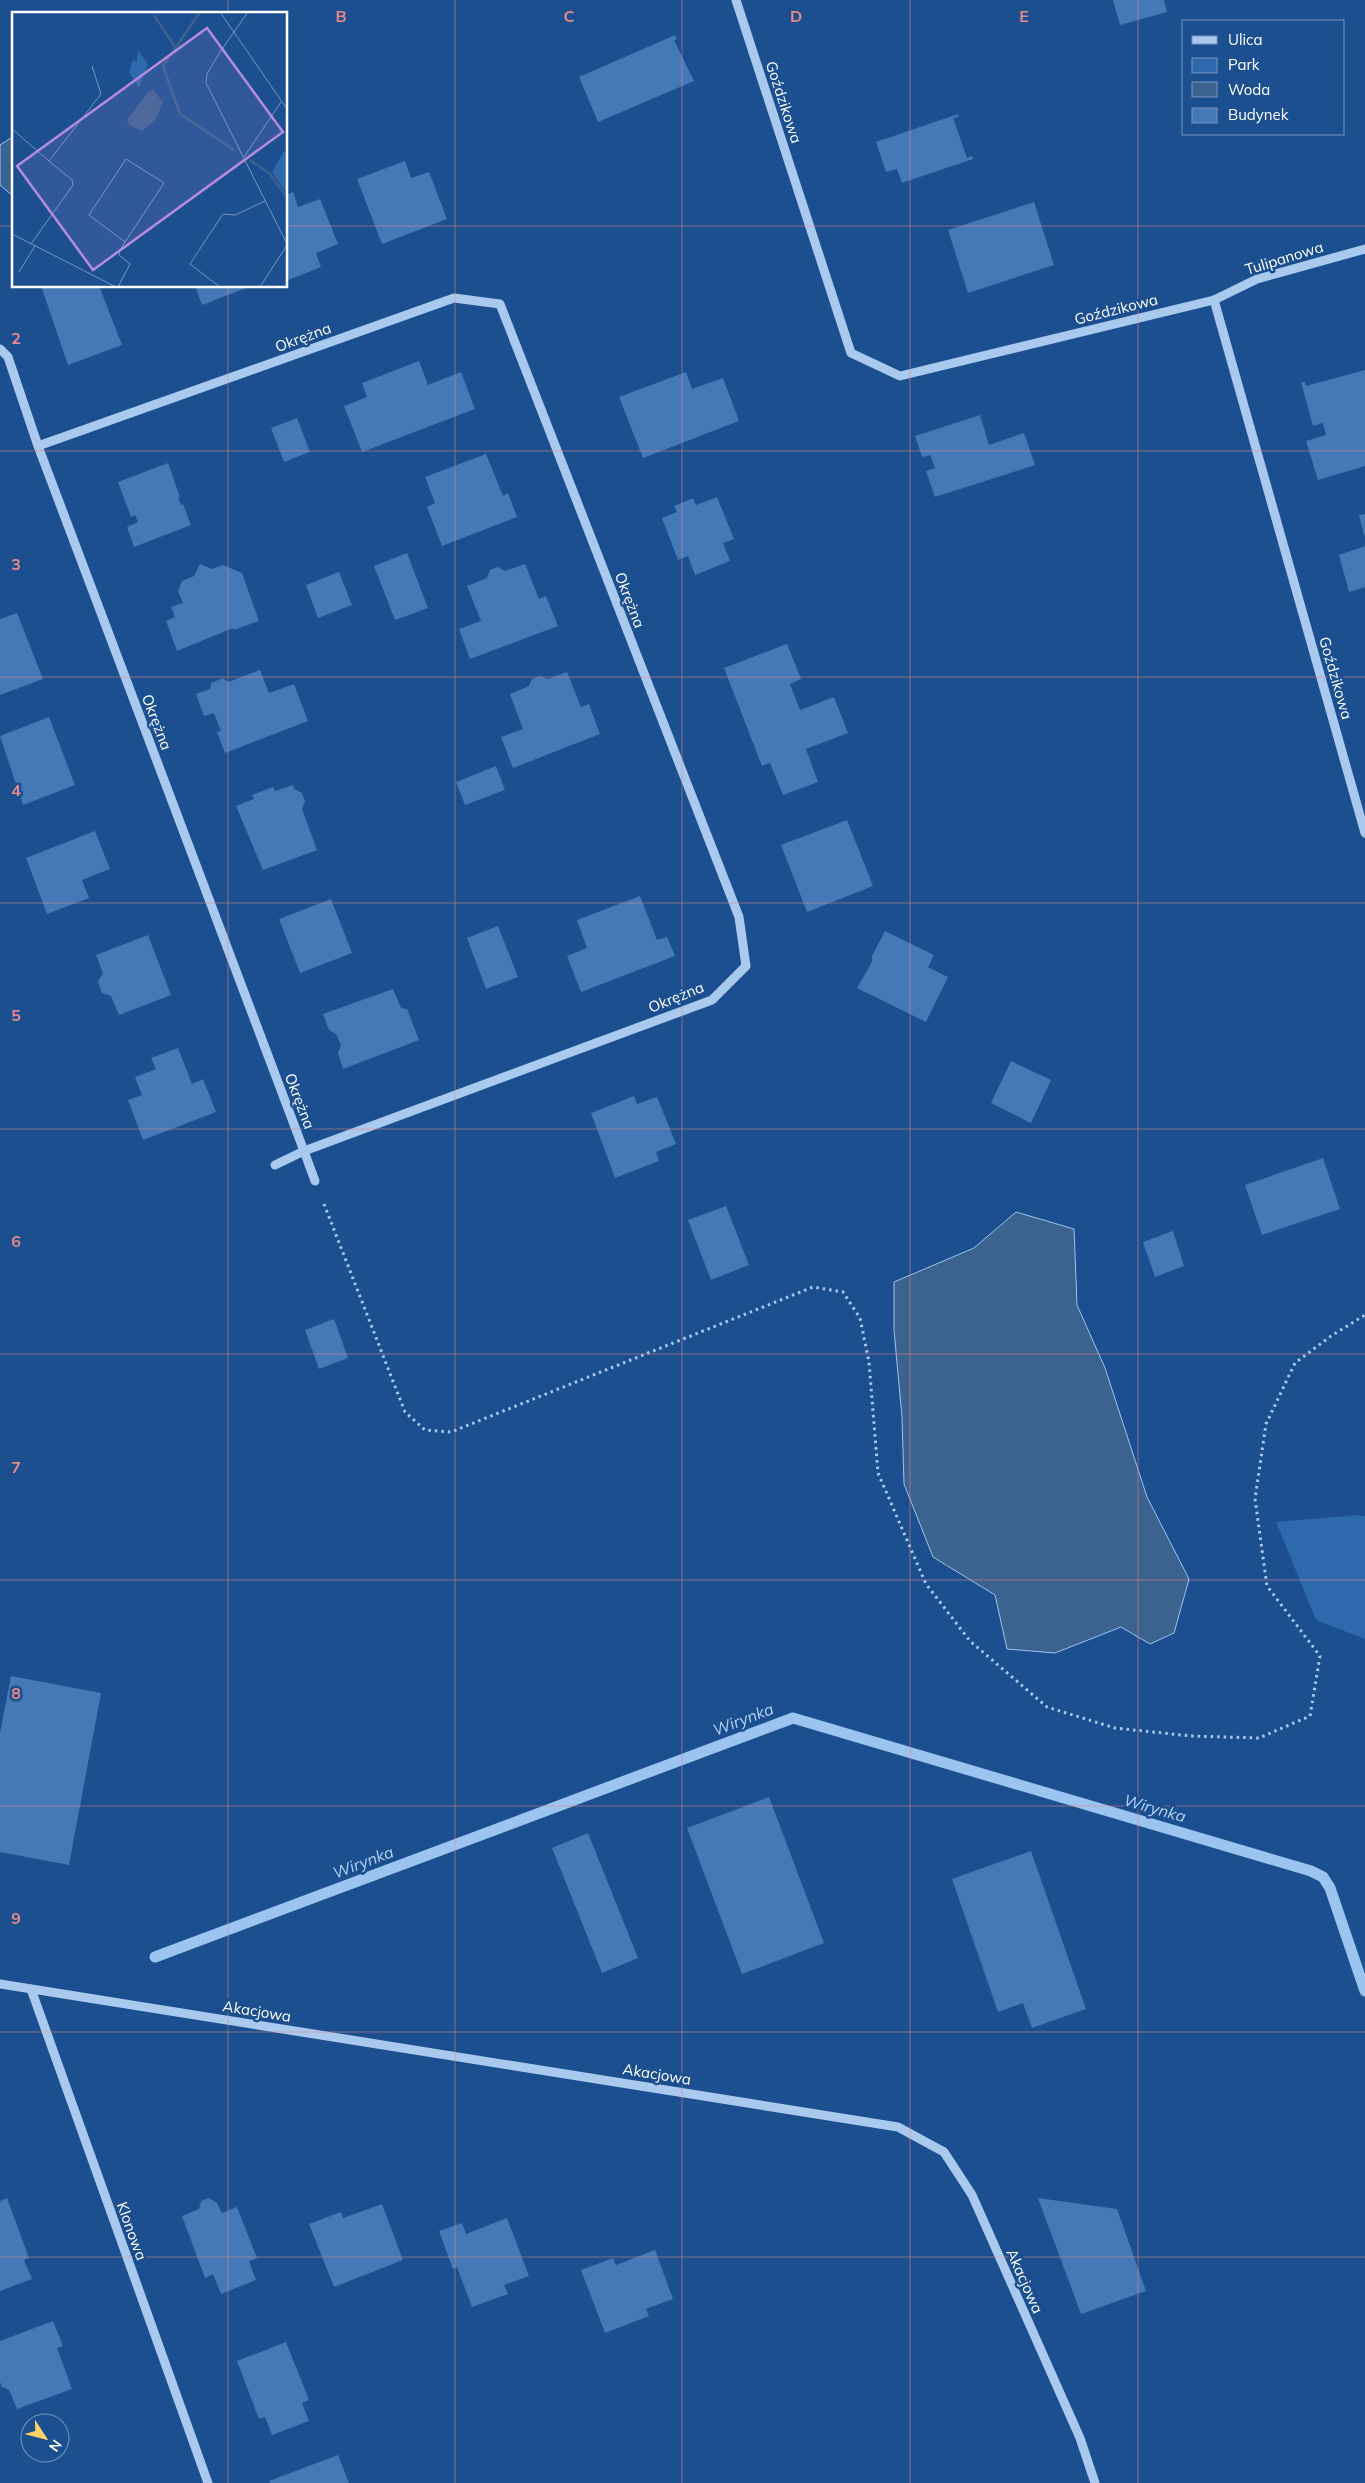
<svg xmlns="http://www.w3.org/2000/svg" width="1365" height="2483" font-family="Mulish,sans-serif">
<rect width="100%" height="100%" fill="#1b4f8f"/>
<!-- green -->
<path fill="#2e69ad" d="M1357,1515L1365,1516V1639L1316,1620L1276,1522Z"/>
<!-- water -->
<g fill="#3c6290" stroke="#9cc4f0">
<path d="M14,136V197L0,185V145Z"/>
<path d="M1016,1212L1074,1229L1077,1305L1105,1368L1147,1497L1189,1579L1174,1633L1150,1644L1121,1627L1055,1653L1007,1649L995,1595L933,1557L904,1484L902,1417L894,1330V1282L974,1248Z"/>
</g>
<g fill="none" stroke-linecap="round" stroke-linejoin="round">
<!-- stream -->
<path stroke="#9cc4f0" stroke-width="11" d="M155,1957L793,1718L1311,1871L1323,1877L1330,1888L1365,1991"/>
</g>
<!-- building -->
<g fill="#4478b7">
<path d="M1113,0H1164L1167,12L1120,25Z"/>
<path d="M675,35L677,39L674,40L694,81L598,122L579,77Z"/>
<path d="M958,114L959,117L953,118L967,158L972,156L973,159L902,183L897,169L886,172L876,142Z"/>
<path d="M405,161L411,178L429,172L447,219L382,244L357,179Z"/>
<path d="M293,192L298,207L320,199L338,244L316,253L321,267L286,281V195Z"/>
<path d="M1034,202L1054,265L968,293L948,230Z"/>
<path d="M41,286H99L122,345L68,365Z"/>
<path d="M195,286H251L202,305Z"/>
<path d="M419,361L428,385L461,372L475,409L362,452L344,406L367,397L362,383Z"/>
<path d="M1365,370V466L1318,480L1306,441L1326,435L1323,423L1313,426L1301,382H1305L1306,386Z"/>
<path d="M686,372L692,389L723,378L739,421L643,458L619,397Z"/>
<path d="M980,415L989,445L1024,433L1035,465L935,497L926,471L935,468L930,455L922,457L915,436Z"/>
<path d="M297,418L310,452L284,462L271,428Z"/>
<path d="M486,454L503,496L508,493L517,517L442,546L427,507L435,503L425,477Z"/>
<path d="M168,463L180,497H178L181,505L183,504L191,525L134,547L127,527L138,522L135,515L131,517L118,482Z"/>
<path d="M717,497L734,539L723,543L730,561L695,575L688,556L678,560L662,518L677,512L674,506L693,498L696,505Z"/>
<path d="M1365,514V534L1364,535L1359,515Z"/>
<path d="M1365,546V587L1349,592L1339,555Z"/>
<path d="M407,553L428,608L395,620L374,566Z"/>
<path d="M200,564L212,569L223,565L242,573L259,621L234,630L233,628L177,651L166,621L175,617L171,607L183,603L178,591L182,581L194,576Z"/>
<path d="M525,564L539,599L546,596L558,626L470,659L459,629L481,621L467,586L487,578L490,570L498,567L505,571Z"/>
<path d="M339,572L352,605L318,618L306,585Z"/>
<path d="M17,613L43,679L0,695V619Z"/>
<path d="M787,644L801,679L790,684L800,710L834,697L848,733L806,749L818,782L783,795L770,763L762,766L724,668Z"/>
<path d="M260,670L269,693L294,684L308,721L225,753L217,732L221,731L214,713L204,716L196,694L210,689L211,683L223,678L228,682Z"/>
<path d="M567,672L581,707L589,704L600,734L513,768L501,737L523,729L510,694L529,686L532,679L540,676L548,679Z"/>
<path d="M49,717L75,785L23,805L0,736Z"/>
<path d="M496,766L505,790L465,805L456,782Z"/>
<path d="M293,785L294,789L302,793L305,801L302,809L317,850L263,870L236,806L254,799L252,795L273,787L275,791Z"/>
<path d="M847,820L873,886L807,912L781,845Z"/>
<path d="M95,831L110,869L82,880L89,898L47,914L26,858Z"/>
<path d="M640,896L657,940L667,937L675,956L581,992L567,956L587,948L577,920Z"/>
<path d="M331,899L352,953L300,973L279,919Z"/>
<path d="M498,926L518,977L486,989L467,938Z"/>
<path d="M885,931L934,955L928,967L948,977L926,1022L857,988L872,962V956Z"/>
<path d="M148,935L171,995L119,1015L111,996L102,993L98,982L103,973L96,955Z"/>
<path d="M393,989L401,1008L407,1009L419,1040L343,1069L338,1053L341,1045L336,1034L329,1030L323,1014Z"/>
<path d="M178,1048L192,1084L203,1079L216,1112L143,1140L128,1100L142,1095L135,1077L156,1069L151,1058Z"/>
<path d="M1011,1061L1051,1080L1031,1123L991,1103Z"/>
<path d="M634,1096L637,1104L657,1097L676,1144L656,1152L659,1161L615,1178L591,1113Z"/>
<path d="M1323,1158L1340,1209L1262,1235L1245,1185Z"/>
<path d="M726,1206L749,1265L711,1280L688,1220Z"/>
<path d="M1173,1231L1184,1266L1155,1277L1143,1242Z"/>
<path d="M334,1319L348,1358L319,1369L305,1330Z"/>
<path d="M11,1676L101,1693L69,1865L0,1852V1733Z"/>
<path d="M769,1797L824,1943L742,1974L687,1828Z"/>
<path d="M588,1833L638,1958L602,1973L552,1848Z"/>
<path d="M1031,1851L1086,2009L1032,2028L1023,2003L998,2012L952,1879Z"/>
<path d="M7,2198L29,2258L24,2260L32,2279L0,2291V2201Z"/>
<path d="M209,2198L217,2203L222,2213L237,2207L257,2258L249,2261L256,2280L221,2294L213,2274L205,2278L182,2216L199,2209L201,2201Z"/>
<path d="M1038,2198L1117,2209L1146,2291L1081,2314Z"/>
<path d="M382,2204L403,2260L334,2287L309,2224L341,2212L343,2218Z"/>
<path d="M507,2218L529,2276L504,2285L508,2294L472,2307L457,2267L453,2269L439,2231L462,2223L466,2234Z"/>
<path d="M655,2250L673,2299L646,2309L649,2316L605,2333L581,2270L613,2258L616,2265Z"/>
<path d="M53,2321L63,2346L57,2348L72,2389L17,2409L9,2390L2,2387L0,2382V2341Z"/>
<path d="M286,2342L309,2400L302,2403L309,2421L272,2435L265,2417L259,2419L237,2361Z"/>
<path d="M338,2455L349,2483H270L269,2481Z"/>
</g>
<g fill="none" stroke-linecap="round" stroke-linejoin="round">
<!-- path -->
<path stroke="#a9c9ee" stroke-width="3" stroke-dasharray="2.5 4" stroke-linecap="butt" d="M324,1204L405,1412L425,1430L451,1432L813,1287L843,1292L860,1318L869,1362L878,1473L926,1584L970,1641L1047,1707L1115,1728L1191,1736L1259,1738L1310,1716L1320,1656L1267,1586L1255,1499L1266,1424L1295,1363L1331,1336L1365,1315"/>
<!-- minor -->
<g stroke="#a9c9ee" stroke-width="9">
<path d="M736,0L851,353L900,376L1214,300L1365,833"/>
<path d="M1214,300L1257,279L1365,249"/>
<path d="M0,349L8,357L38,446L304,1151L712,1000L746,966L739,917L500,304L454,298L38,446"/>
<path d="M275,1165L304,1151L315,1181"/>
<path d="M0,1984L898,2127L944,2152L972,2195L1080,2438L1095,2483"/>
<path d="M31,1989L208,2483"/>
</g>
</g>
<!-- grid -->
<path fill="none" stroke="#e88989" stroke-width="1" stroke-opacity="0.55" d="M228,0V14M455,0V2483M682,0V2483M910,0V2483M1138,0V2483M0,226H14M286,226H1365M228,286V2483M0,451H1365M0,677H1365M0,903H1365M0,1129H1365M0,1354H1365M0,1580H1365M0,1806H1365M0,2032H1365M0,2257H1365"/>
<g text-anchor="middle" dominant-baseline="central" stroke-width="5" stroke-linejoin="round" paint-order="stroke">
<!-- street labels -->
<g font-size="15" fill="#fff" stroke="#1b4f8f">
<text transform="translate(784 102) rotate(72)">Goździkowa</text>
<text transform="translate(1284 258) rotate(-17)">Tulipanowa</text>
<text transform="translate(1116 309) rotate(-14)">Goździkowa</text>
<text transform="translate(303 337) rotate(-20)">Okrężna</text>
<text transform="translate(630 600) rotate(69)">Okrężna</text>
<text transform="translate(1336 678) rotate(74)">Goździkowa</text>
<text transform="translate(157 722) rotate(69)">Okrężna</text>
<text transform="translate(676 997) rotate(-22)">Okrężna</text>
<text transform="translate(300 1101) rotate(69)">Okrężna</text>
<text transform="translate(257 2011) rotate(9)">Akacjowa</text>
<text transform="translate(657 2074) rotate(9)">Akacjowa</text>
<text transform="translate(132 2231) rotate(70)">Klonowa</text>
<text transform="translate(1025 2281) rotate(66)">Akacjowa</text>
</g>
<!-- water labels -->
<g font-size="16" font-style="italic" fill="#b5d3f5" stroke="#1b4f8f">
<text transform="translate(743 1719) rotate(-21)">Wirynka</text>
<text transform="translate(1155 1808) rotate(16)">Wirynka</text>
<text transform="translate(363 1862) rotate(-21)">Wirynka</text>
</g>
</g>
<!-- overview -->
<g transform="translate(12 12)">
<rect width="275" height="275" fill="#1b4f8f"/>
<path d="M126,38L136,52L127,76L117,60L121,48L125,49ZM272,139L275,142V182L260,160Z" fill="#2e69ad"/>
<path d="M141,78L151,90L144,107L130,119L117,113L115,108L136,80Z" fill="#3c6290"/>
<path fill="none" stroke="#3c6290" stroke-width="2.5" d="M188,0L151,54L168,102L222,138M142,3L163,35M238,148L258,162L275,185"/>
<path fill="none" stroke="#7695bc" stroke-width="1" d="M208,0L275,97M236,0L208,40L195,62L194,71L275,232M0,117L37,149M232,145L269,90M0,222L104,275M19,232L61,173L60,168L37,149L89,82L80,54M7,260L23,234M106,275L118,252L107,243L108,238L113,230L152,171L114,147L77,203L113,230M208,275L178,252L211,202L223,203L253,189M248,275L275,233"/>
<path fill="#b68bdc" fill-opacity="0.15" stroke="#b68bdc" stroke-width="2.5" d="M195,16L271,120L81,258L5,154Z"/>
<rect width="275" height="275" fill="none" stroke="#fff" stroke-width="2.5"/>
</g>
<g font-size="16" text-anchor="middle" font-weight="bold" fill="#e88989" stroke="#1b4f8f" stroke-width="5" stroke-linejoin="round" paint-order="stroke">
<text x="341" y="22">B</text>
<text x="569" y="22">C</text>
<text x="796" y="22">D</text>
<text x="1024" y="22">E</text>
<text x="16" y="344">2</text>
<text x="16" y="570">3</text>
<text x="16" y="796">4</text>
<text x="16" y="1021">5</text>
<text x="16" y="1247">6</text>
<text x="16" y="1473">7</text>
<text x="16" y="1699">8</text>
<text x="16" y="1924">9</text>
</g>
<!-- legend -->
<rect x="1182" y="20" width="162" height="115" fill="#1b4f8f" stroke="#7695bc"/>
<rect x="1192" y="36" width="25" height="8" fill="#a9c9ee" stroke="#7695bc"/>
<text x="1228" y="45" font-size="15" fill="#ffffff">Ulica</text>
<rect x="1192" y="58" width="25" height="15" fill="#2e69ad" stroke="#7695bc"/>
<text x="1228" y="70" font-size="15" fill="#ffffff">Park</text>
<rect x="1192" y="82" width="25" height="15" fill="#3c6290" stroke="#7695bc"/>
<text x="1228" y="95" font-size="15" fill="#ffffff">Woda</text>
<rect x="1192" y="108" width="25" height="15" fill="#4478b7" stroke="#7695bc"/>
<text x="1228" y="120" font-size="15" fill="#ffffff">Budynek</text>
<!-- north arrow -->
<g transform="translate(45 2438) rotate(126)"><circle r="24" fill="#1b4f8f" stroke="#7695bc"/>
<path d="M0-4L9 19L0 12L-9 19Z" fill="#ffd166"/>
<text y="-8" font-size="14" font-weight="bold" text-anchor="middle" fill="#ffffff">N</text>
</g>
</svg>
